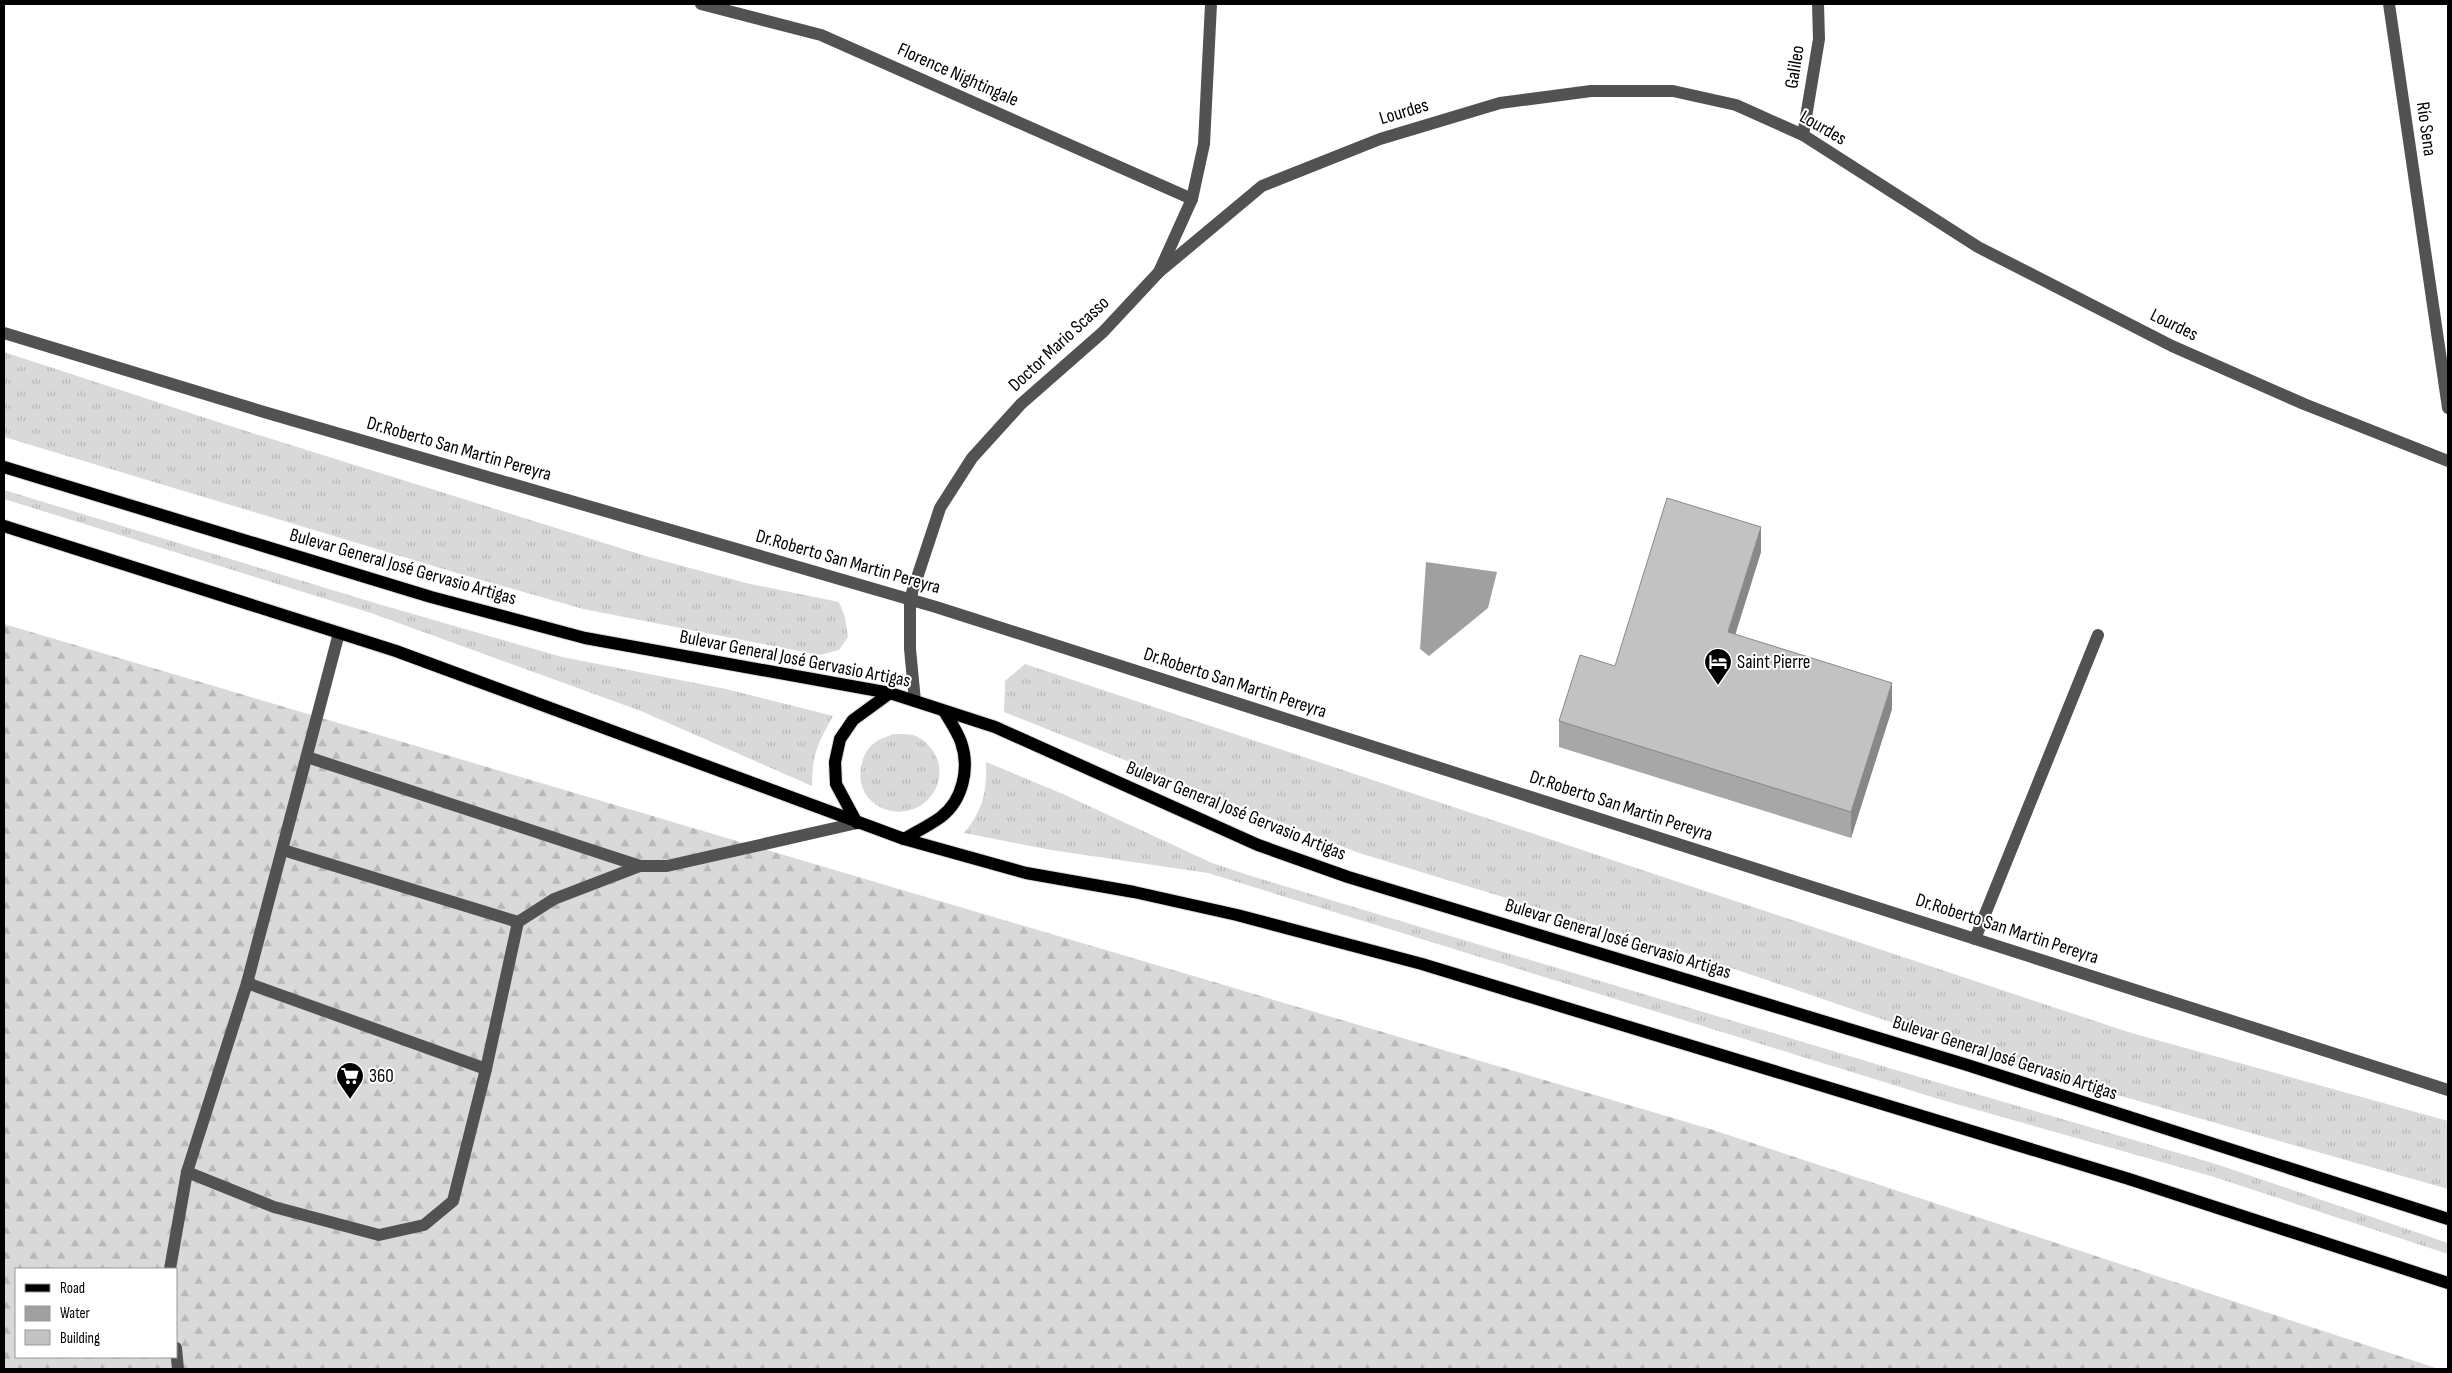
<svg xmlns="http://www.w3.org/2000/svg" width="2452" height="1373" font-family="'Sofia Sans Condensed',sans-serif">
<defs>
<pattern id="grass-tufts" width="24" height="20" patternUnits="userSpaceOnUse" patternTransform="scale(1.25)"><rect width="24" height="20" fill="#d9d9d9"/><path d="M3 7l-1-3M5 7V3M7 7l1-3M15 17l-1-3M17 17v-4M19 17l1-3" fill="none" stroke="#b8b8b8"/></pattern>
<pattern id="forest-firs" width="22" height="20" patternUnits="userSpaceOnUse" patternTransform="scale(1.25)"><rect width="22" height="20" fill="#d9d9d9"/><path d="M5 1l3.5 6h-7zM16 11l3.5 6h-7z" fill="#b8b8b8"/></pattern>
</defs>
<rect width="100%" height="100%" fill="#fff"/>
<!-- grass -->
<g fill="url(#grass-tufts)">
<path d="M4,352L224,424L649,557L746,583L839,602L845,617L848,637L839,650L820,655L583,609L450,571L4,437Z"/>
<path d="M4,490L375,603L562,657L726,689L833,716C818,743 812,754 812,786L641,711L371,613L4,499Z"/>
<path d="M1025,664L2128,1032L2448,1121V1189L2040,1073L1702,958L1359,853L1004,712L1005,681Z"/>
<path d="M894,734C900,734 911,734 916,736C936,746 945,768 936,788C915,831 849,811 862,763C867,744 877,740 894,734Z"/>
<path d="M986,762L1063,794L1212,863L1251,876L1946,1085L2216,1164L2448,1243V1254L2211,1176L1942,1100L1208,873L1051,850L964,833C983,810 987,792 986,762Z"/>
</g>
<!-- forest -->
<path fill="url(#forest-firs)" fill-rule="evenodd" d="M4,624L1710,1129L2439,1369H4ZM16,1269H176V1357H16Z"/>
<!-- water -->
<path fill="#a0a0a0" d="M1426,562L1497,572L1488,608L1429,656L1420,649Z"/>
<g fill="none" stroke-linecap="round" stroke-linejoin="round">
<defs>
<g id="major">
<path d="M4,467L431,597L585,638L890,693L995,727L1258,845L1348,877L1964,1064L2448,1219"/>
<path d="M4,526L396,651L904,839L1026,873L1134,892L1237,915L1422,964L2129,1179L2448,1283"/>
<path d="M857,823L836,784L835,762L840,739L853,720L890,693"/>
<path d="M904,839C916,832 930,825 941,817C963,800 970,768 961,742C957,731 950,721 944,711"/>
</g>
</defs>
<!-- major casing -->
<use href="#major" stroke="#dbdbdb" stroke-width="14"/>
<!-- minor -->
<g stroke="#525252" stroke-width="12">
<path d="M701,4L821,35L1192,199"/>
<path d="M2389,4L2448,408"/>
<path d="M1803,135L1819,39L1818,4"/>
<path d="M1159,272L1262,186L1380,139L1500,103L1591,91H1673L1736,105L1803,135L1978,247L2172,346L2304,404L2448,461"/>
<path d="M4,333L264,412L936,607L2448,1090"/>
<path d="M915,701L910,649V599L940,508L972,458L1021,404L1103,332L1159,272L1192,199L1204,144L1211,4"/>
<path d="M307,757L640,866"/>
<path d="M283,850L518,922"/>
<path d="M1975,939L2098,635"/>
<path d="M247,983L486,1069"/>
<path d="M187,1172L274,1207L379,1235L424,1225L453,1201L486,1069L518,922L554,899L640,866H667L857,823"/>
<path d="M170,1269L187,1172L247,983L339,633"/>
<path d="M176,1348L178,1369"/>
</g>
<!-- major -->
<use href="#major" stroke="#000" stroke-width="12"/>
</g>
<!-- wall -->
<path fill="#a7a7a7" d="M1761,552L1735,634L1892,709L1851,838L1559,747V721L1615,666Z"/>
<!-- shaded-wall -->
<g fill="#888">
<path d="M1761,527V552L1728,658V632Z"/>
<path d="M1892,683V709L1851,838V812Z"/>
</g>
<!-- building -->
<path fill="#c2c2c2" stroke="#888" d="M1667,498L1761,527L1728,632L1892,683L1851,812L1559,721L1580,655L1615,666Z"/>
<!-- icons -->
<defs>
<symbol id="hotel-pin" viewBox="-11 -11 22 30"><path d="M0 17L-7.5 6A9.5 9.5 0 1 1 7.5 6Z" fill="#000" stroke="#fff"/><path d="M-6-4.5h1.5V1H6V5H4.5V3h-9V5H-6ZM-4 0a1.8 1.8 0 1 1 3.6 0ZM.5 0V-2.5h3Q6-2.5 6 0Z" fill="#fff"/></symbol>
<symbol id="supermarket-pin" viewBox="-11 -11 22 30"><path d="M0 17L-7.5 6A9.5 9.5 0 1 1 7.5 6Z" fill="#000" stroke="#fff"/><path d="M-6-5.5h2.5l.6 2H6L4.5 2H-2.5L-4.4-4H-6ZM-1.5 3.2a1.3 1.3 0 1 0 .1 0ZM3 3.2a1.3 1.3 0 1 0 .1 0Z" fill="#fff"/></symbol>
</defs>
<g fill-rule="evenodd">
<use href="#hotel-pin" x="1702" y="646" width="32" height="43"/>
<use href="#supermarket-pin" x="334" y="1060" width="32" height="43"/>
</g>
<g text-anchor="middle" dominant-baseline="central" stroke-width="4" stroke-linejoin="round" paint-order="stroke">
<!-- street labels -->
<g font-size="19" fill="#000" stroke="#fff">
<text transform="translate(1795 67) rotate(-81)">Galileo</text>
<text transform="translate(958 75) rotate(24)">Florence Nightingale</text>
<text transform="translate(1404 112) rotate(-17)">Lourdes</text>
<text transform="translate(1823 128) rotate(30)">Lourdes</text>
<text transform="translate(2426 129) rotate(82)">Río Sena</text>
<text transform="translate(2174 325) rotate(26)">Lourdes</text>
<text transform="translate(1059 344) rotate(-43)">Doctor Mario Scasso</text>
<text transform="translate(459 449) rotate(16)">Dr.Roberto San Martin Pereyra</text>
<text transform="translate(848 562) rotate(16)">Dr.Roberto San Martin Pereyra</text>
<text transform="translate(403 567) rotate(16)">Bulevar General José Gervasio Artigas</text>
<text transform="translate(795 659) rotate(11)">Bulevar General José Gervasio Artigas</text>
<text transform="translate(1235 683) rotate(18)">Dr.Roberto San Martin Pereyra</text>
<text transform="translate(1621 806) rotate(18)">Dr.Roberto San Martin Pereyra</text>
<text transform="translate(1236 811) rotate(22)">Bulevar General José Gervasio Artigas</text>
<text transform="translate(2007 929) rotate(18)">Dr.Roberto San Martin Pereyra</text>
<text transform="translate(1618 939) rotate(17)">Bulevar General José Gervasio Artigas</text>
<text transform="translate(2005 1058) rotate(18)">Bulevar General José Gervasio Artigas</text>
</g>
<!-- poi labels -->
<g font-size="19" fill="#000" stroke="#fff" text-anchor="start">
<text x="1737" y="662">Saint Pierre</text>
<text x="369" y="1076">360</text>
</g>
</g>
<!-- border -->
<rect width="2452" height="1373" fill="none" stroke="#000000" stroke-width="10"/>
<!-- legend -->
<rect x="15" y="1268" width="162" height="90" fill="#ffffff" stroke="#999999"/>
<rect x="25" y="1284" width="25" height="8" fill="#000000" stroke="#999999"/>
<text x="60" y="1293" font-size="15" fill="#000000">Road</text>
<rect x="25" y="1306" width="25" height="15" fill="#a0a0a0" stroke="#999999"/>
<text x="60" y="1318" font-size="15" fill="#000000">Water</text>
<rect x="25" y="1330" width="25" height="15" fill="#c2c2c2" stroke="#999999"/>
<text x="60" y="1343" font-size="15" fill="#000000">Building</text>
</svg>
